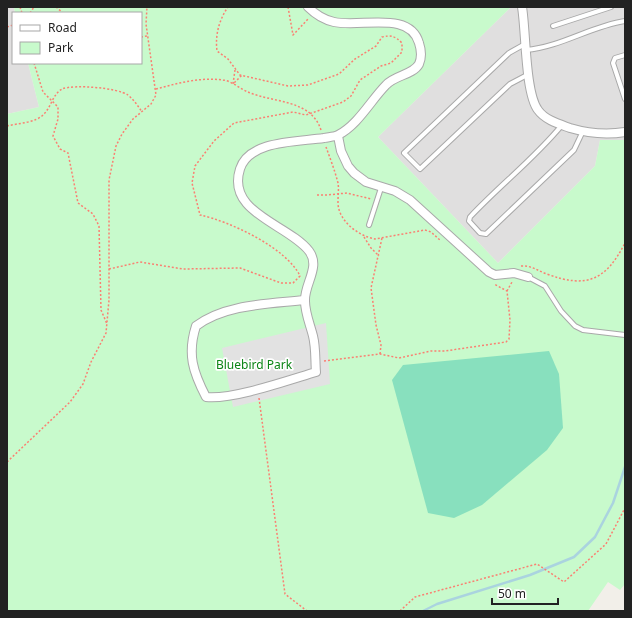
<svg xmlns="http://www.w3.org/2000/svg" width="632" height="618" font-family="'Noto Sans',sans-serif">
<rect width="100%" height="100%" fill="#f2efe9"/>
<!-- residential -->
<g fill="#e0dfdf">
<path d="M7,7H14L15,13H13V63H28L39,107L7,114Z"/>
<path d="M511,7H625V140H600L595,166L498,263L378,137Z"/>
</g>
<!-- park -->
<path fill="#c8facc" d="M14,7H511L378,137L498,263L595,166L600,140H625V584L620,590L608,582L588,611H7V114L39,107L28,63H141V13H15Z"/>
<!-- pitch -->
<path fill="#88e0be" d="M549,351L559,374L563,428L547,450L482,505L454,518L428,513L392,380L403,365Z"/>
<!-- parking -->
<path fill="#e2e2e2" d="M326,323L330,384L233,407L222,348Z"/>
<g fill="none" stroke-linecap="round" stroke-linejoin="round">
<!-- stream -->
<path stroke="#aad3df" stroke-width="2.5" d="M423,611L437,604L530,575L574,557L595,537L613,503L625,467"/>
<defs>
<g id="lane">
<path d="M553,26L611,7"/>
<path d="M525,44L509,53L404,153L420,169L510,84L529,74"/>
<path d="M526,50C561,47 591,26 625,21"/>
<path d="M625,55L615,58L613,63L625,99"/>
<path d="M562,125C534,159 500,185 470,217L469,221L480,233L486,234L574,150L583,131"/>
<path d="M369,225L381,188"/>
<path d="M528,277L545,286L561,311L575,326L583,330L625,335"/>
</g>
<g id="street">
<path d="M522,7C526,30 525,93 538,110C545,120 559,124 570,128C587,133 607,135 625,132"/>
<path d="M338,136L341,151L348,166L354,173L366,182L395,191L410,200L489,272L495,275L514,273L528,277"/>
<path d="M305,300C269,304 225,304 196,326C187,354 193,372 206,397C232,400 289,380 316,372C315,361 316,348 313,336C310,324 305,313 305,301C304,284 321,267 309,251C288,224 226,213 240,169C249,140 298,142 324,138C328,137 334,137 338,135C358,125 371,100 386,85C395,75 413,75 419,64C422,57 421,49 419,43C410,10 360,28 334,22C325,20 315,14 308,7"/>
</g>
</defs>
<!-- lane casing -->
<use href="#lane" stroke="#a9a9a9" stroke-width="6"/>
<!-- street casing -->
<use href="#street" stroke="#a9a9a9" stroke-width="10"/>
<!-- path -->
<g stroke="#fa8072" stroke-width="1.5" stroke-dasharray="2 2" stroke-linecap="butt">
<path d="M20,7L22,13"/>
<path d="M56,7L63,13"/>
<path d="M288,7L293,35L309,18"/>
<path d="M30,13L34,7"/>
<path d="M7,27L13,25"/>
<path d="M141,37L147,36"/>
<path d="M34,63L43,92L58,107V119L53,136L60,149L68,153L78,203L93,214L99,226L101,310L107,324"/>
<path d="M235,70L233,84L242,75"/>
<path d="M156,89C178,83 201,77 223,80C232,81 240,89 248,92C273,103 311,99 321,130"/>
<path d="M7,126C19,123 36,123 44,114C51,107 53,94 62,89C74,84 118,88 128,95C134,100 138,106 142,112"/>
<path d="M326,147C330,158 335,171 338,183C339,189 338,195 338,201C337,220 358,236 375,239L425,230L431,232L441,241"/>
<path d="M317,195H327L347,193L371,199"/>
<path d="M364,237L371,248L379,256"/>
<path d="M521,266C531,265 538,271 547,274C587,289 606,280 625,243"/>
<path d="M109,269L140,262L183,269L240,268L281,283H293L300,276C287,248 229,221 200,215L192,183L195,166L214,141L234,123L293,112L306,115L343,102L351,96L360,80L381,66L391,63L402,52V43C395,36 391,35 382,37L376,46L355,59L339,74L308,85L288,86L240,75L228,59L217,51C215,35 219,20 228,7"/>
<path d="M507,291L512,282"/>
<path d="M380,354L381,345L376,325L371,288L382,238"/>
<path d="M324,361L380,354L399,358L431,351H445L506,342L509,339L510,320L507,291L494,284"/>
<path d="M259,398L285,594L307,611"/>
<path d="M7,462L70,402L83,384L91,362L106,333L109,300V180L116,146L122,134L133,119L151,104L156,95L146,24L147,7"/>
<path d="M400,611L415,597L537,564L564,582L606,544L625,508"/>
</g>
<!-- lane -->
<use href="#lane" stroke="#fff" stroke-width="4"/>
<!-- street -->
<use href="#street" stroke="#fff" stroke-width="8"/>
</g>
<g text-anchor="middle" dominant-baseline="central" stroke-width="3.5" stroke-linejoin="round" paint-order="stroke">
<!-- park labels -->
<g font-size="12" fill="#0c8416" stroke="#fff">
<text x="254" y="364">Bluebird Park</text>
</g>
</g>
<!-- border -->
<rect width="632" height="618" fill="none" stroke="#222222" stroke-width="16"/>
<!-- legend -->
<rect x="12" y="12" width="130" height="52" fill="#ffffff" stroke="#a7a7a7"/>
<rect x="20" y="25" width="20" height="6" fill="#ffffff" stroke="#a7a7a7"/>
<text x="48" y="32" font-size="12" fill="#222222">Road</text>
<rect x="20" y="42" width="20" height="12" fill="#c8facc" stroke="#a7a7a7"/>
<text x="48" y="52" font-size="12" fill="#222222">Park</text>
<!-- scale -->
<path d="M492 598v6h66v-6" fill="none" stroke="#222222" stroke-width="2"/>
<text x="498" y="598" font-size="12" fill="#222222" stroke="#ffffff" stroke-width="3" paint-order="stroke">50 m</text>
</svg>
